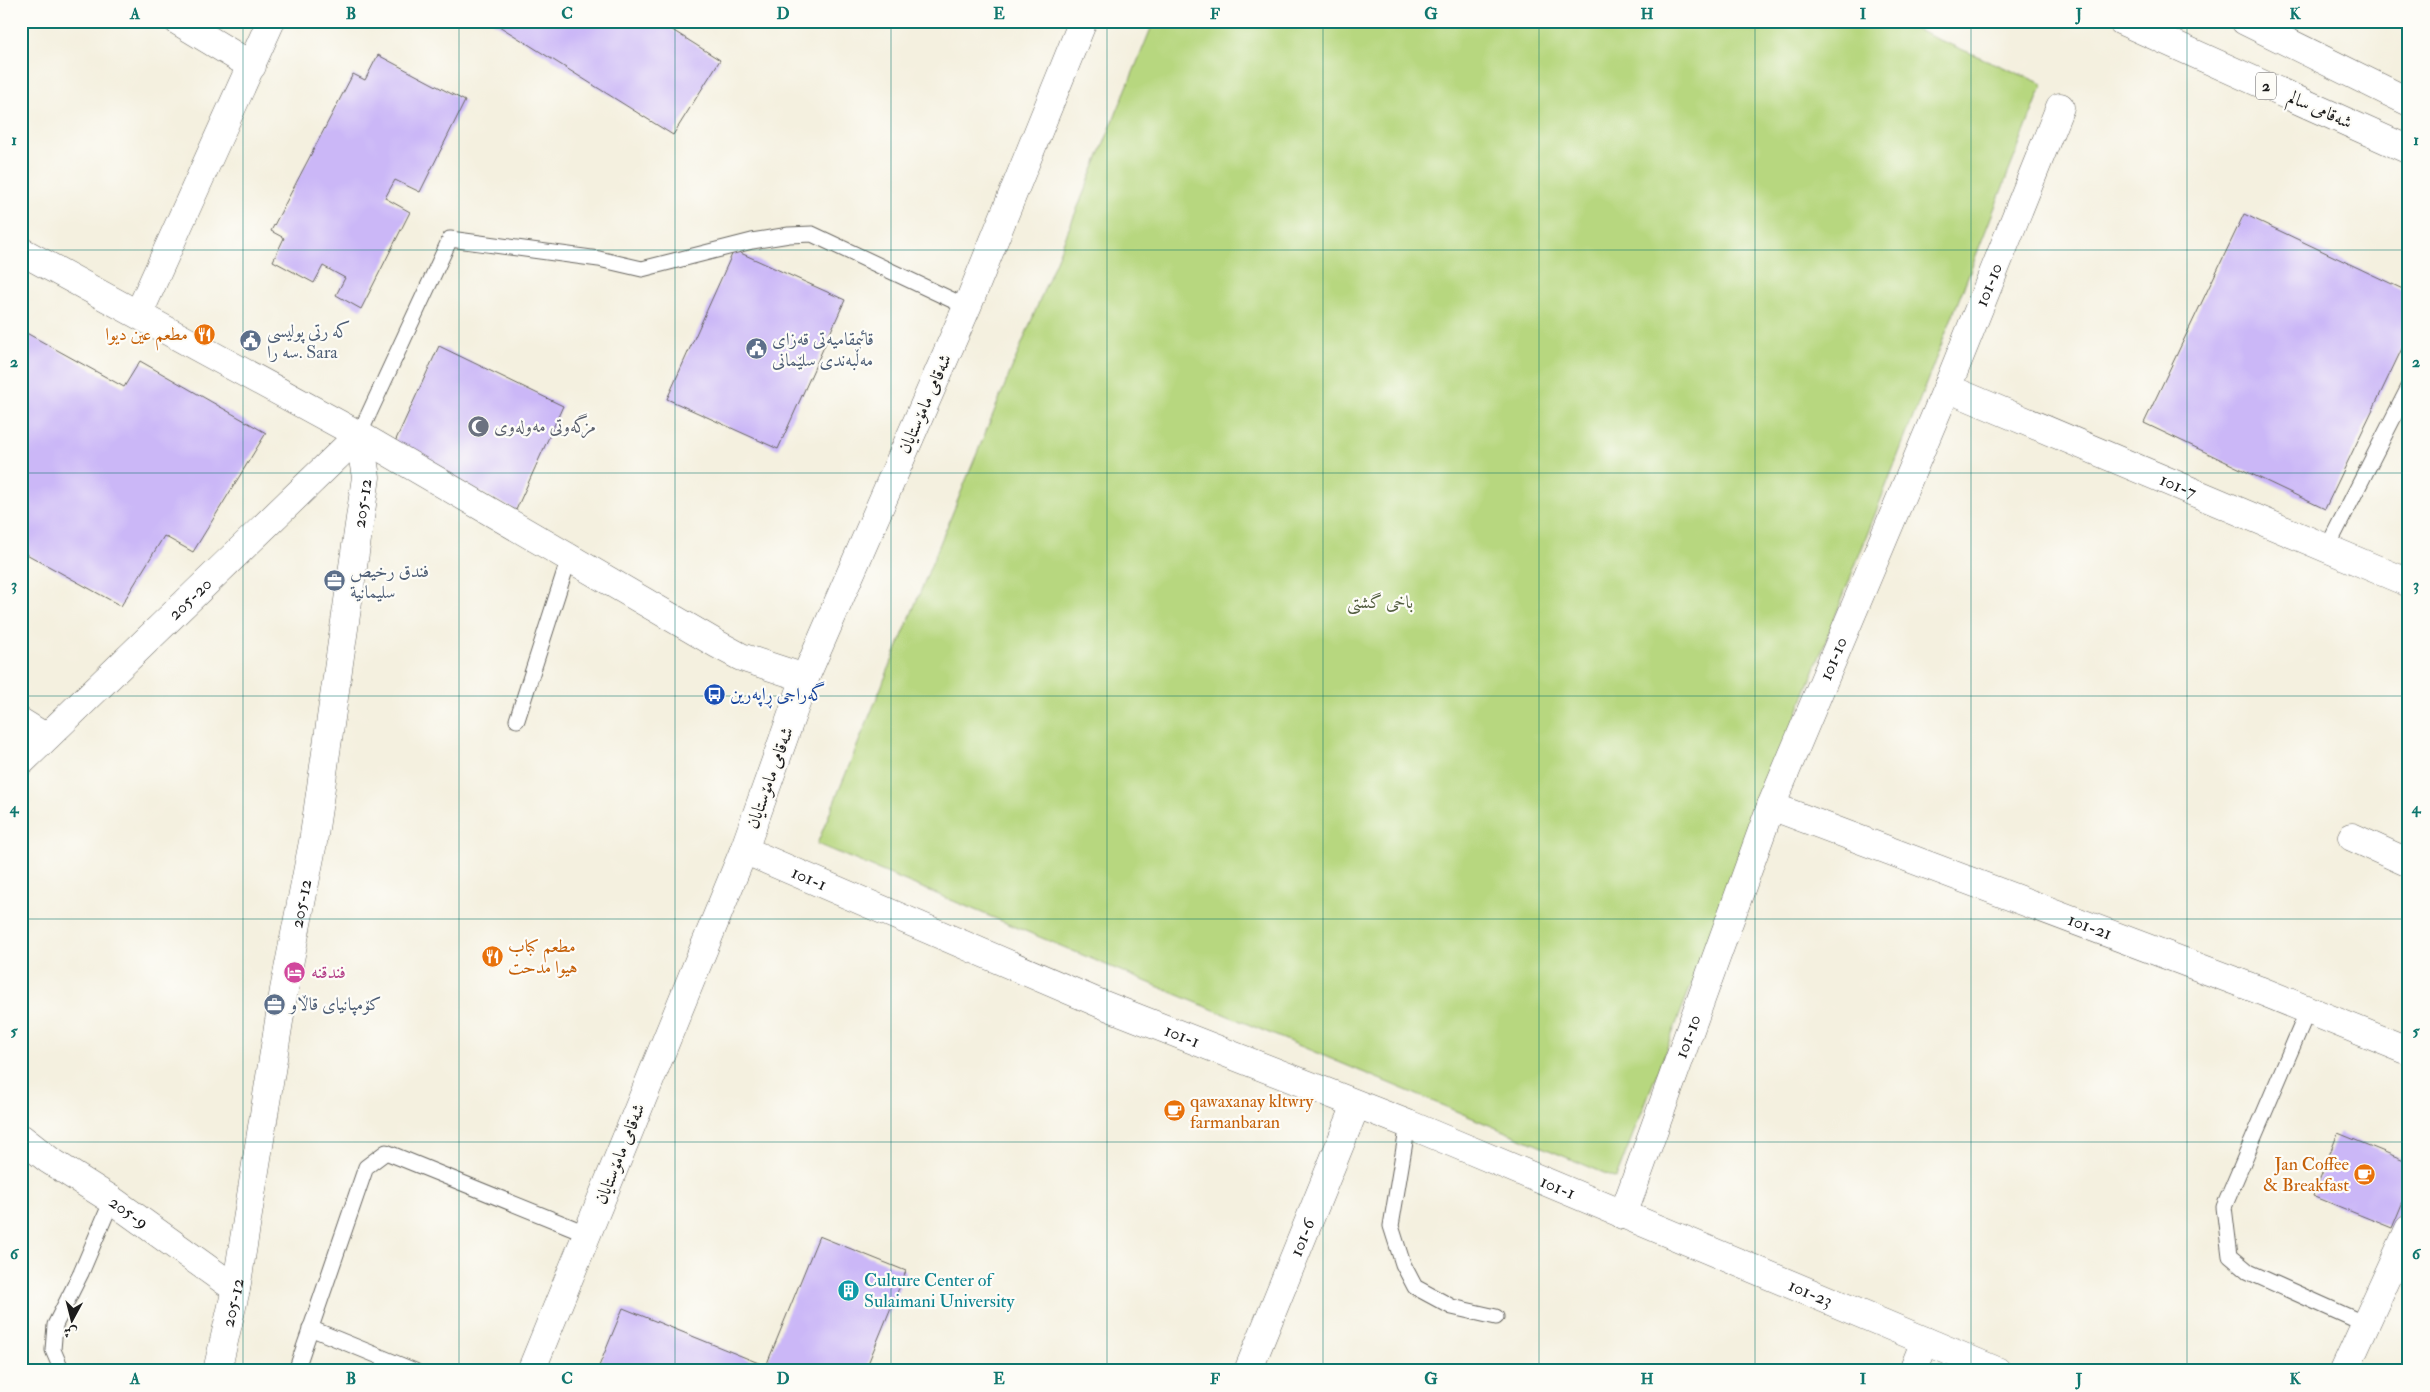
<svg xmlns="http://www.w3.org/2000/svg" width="2430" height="1392" font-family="'IM FELL Double Pica',Amiri,serif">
<rect width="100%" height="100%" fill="#fdfcf7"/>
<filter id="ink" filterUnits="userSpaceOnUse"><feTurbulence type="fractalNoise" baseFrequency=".02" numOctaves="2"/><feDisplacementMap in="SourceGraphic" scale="10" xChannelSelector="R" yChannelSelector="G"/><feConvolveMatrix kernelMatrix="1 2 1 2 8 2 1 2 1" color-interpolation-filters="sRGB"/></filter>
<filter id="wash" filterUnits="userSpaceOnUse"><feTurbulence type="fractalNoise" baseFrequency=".0096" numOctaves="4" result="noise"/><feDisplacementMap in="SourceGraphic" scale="20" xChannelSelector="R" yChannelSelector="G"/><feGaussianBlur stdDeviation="1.12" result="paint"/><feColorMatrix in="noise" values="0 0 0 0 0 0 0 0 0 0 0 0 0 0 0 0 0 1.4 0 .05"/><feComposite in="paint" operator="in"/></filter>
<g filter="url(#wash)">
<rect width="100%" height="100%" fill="#f4f0df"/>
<!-- green -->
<path fill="#b7d77f" stroke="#6a7a4e" d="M1154,21H1895L2043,84L1616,1178L817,844Z"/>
<g id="blocks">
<!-- building -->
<g fill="#cbb7f7">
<path d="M491,21H658L720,60L673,135Z"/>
<path d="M378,55L465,101L420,192L395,180L385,198L410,212L361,309L336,295L345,278L323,266L314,283L273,261L284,238L271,231L353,74L365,80Z"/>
<path d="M2244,214L2409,292V334L2325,509L2144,423Z"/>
<path d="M734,250L845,300L778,449L667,399Z"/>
<path d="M21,330L124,387L140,361L266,433L193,552L164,536L121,606L21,551Z"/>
<path d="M439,346L563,406L516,510L393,446Z"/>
<path d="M2338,1133L2409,1162V1187L2392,1228L2313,1196Z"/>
<path d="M819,1236L906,1271L865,1371H597L623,1308L766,1366Z"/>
</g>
</g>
</g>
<g filter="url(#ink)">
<use href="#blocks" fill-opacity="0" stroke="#686660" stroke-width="1"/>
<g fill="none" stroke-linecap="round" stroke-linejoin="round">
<defs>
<g id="lane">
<path d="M359,435L450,239L599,259L642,269L752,241L789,235L812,234L967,307"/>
<path d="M2327,548L2409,387"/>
<path d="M517,720L569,558"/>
<path d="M2308,1010L2224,1207L2230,1256L2249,1272L2365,1324"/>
<path d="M1408,1124L1391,1226L1403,1264L1415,1287L1452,1307L1496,1317"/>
<path d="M310,1328L415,1371"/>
<path d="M62,1371L53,1350L55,1325L81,1273L112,1200"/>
<path d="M296,1371L366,1167L386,1152L588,1234"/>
</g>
<g id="street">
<path d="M178,21L252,66"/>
<path d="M21,251L359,435L717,644L741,657L805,678"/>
<path d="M139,313L271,21"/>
<path id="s1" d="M1947,388L2409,583"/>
<path d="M21,722L45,737"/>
<path id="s2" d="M21,762L359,435"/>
<path id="s3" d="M1771,806L2259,990L2409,1051"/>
<path d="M2352,837L2409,863"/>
<path id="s4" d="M744,850L1099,1003L1408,1124L1997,1371"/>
<path id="s5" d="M21,1138L49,1160L112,1200L236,1289"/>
<path id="s6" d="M1623,1215L1771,806L1947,388L2060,107"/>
<path id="s7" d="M217,1371L236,1289L284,990L313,842L366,477L359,435"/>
<path id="s8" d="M1248,1371L1356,1105"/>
<path d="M1913,1371L1925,1341"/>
<path d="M2344,1371L2409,1229"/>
</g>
<g id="primary">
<path d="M2122,21L2409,150"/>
<path d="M2245,21L2409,102"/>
<path d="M531,1371L744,850L805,678L967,307L1083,21"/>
</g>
</defs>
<!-- lane casing -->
<use href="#lane" stroke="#686660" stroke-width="17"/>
<!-- street casing -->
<use href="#street" stroke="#686660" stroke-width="29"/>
<!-- primary casing -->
<use href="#primary" stroke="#686660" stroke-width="29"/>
<!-- lane -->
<use href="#lane" stroke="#fff" stroke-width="15"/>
<!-- street -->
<use href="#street" stroke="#fff" stroke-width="28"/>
<!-- primary -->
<use href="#primary" stroke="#fff" stroke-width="28"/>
</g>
</g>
<!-- grid -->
<path fill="none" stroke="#0f766e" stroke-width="1" stroke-opacity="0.55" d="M243,21V1371M459,21V1371M675,21V1371M891,21V1371M1107,21V1371M1323,21V1371M1539,21V1371M1755,21V1371M1971,21V1371M2187,21V1371M21,250H2409M21,473H2409M21,696H2409M21,919H2409M21,1142H2409"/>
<!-- icons -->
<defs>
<symbol id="restaurant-disc" viewBox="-11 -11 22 22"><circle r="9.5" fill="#e8710a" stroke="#fdfcf7"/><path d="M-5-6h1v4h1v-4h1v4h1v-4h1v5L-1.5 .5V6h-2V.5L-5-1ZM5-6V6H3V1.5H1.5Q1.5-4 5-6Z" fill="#fff"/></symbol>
<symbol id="civic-disc" viewBox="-11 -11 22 22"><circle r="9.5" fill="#5c6f8a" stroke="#fdfcf7"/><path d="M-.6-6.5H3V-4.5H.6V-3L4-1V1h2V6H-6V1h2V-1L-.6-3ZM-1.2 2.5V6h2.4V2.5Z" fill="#fff"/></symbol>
<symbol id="mosque-disc" viewBox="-11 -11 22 22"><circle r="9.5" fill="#6b7280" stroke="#fdfcf7"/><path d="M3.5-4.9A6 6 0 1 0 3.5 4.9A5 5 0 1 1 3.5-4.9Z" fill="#fff"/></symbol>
<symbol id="office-disc" viewBox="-11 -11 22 22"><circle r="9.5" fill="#5c6f8a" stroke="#fdfcf7"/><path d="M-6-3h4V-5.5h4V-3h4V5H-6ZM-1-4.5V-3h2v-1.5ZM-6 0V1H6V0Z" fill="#fff"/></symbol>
<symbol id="bus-disc" viewBox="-11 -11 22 22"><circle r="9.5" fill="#1a4fb4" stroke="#fdfcf7"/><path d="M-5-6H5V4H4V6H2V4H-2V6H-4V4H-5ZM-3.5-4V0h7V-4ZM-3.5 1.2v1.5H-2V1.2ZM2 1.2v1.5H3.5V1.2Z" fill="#fff"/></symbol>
<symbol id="hotel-disc" viewBox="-11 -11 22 22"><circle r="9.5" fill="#d1479c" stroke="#fdfcf7"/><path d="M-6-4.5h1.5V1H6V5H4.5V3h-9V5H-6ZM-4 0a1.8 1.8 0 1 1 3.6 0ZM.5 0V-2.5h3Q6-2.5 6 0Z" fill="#fff"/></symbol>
<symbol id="cafe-disc" viewBox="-11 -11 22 22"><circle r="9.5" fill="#e8710a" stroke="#fdfcf7"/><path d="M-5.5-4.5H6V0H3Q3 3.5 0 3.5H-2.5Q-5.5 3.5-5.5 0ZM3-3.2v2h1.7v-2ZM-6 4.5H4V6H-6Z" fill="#fff"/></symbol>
<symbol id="building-disc" viewBox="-11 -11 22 22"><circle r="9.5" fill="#0f9aa8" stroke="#fdfcf7"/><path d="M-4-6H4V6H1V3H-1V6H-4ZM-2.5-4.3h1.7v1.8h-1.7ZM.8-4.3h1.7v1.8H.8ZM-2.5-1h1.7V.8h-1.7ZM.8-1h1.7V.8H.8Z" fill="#fff"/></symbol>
</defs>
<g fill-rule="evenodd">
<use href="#restaurant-disc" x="192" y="322" width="25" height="25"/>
<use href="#civic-disc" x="238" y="328" width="25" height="25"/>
<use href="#civic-disc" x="744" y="336" width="25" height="25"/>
<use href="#mosque-disc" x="466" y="414" width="25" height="25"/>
<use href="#office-disc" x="322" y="568" width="25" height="25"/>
<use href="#bus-disc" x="702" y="682" width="25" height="25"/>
<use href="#restaurant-disc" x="480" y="944" width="25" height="25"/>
<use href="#hotel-disc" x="282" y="960" width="25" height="25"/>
<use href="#office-disc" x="262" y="992" width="25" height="25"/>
<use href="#cafe-disc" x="1162" y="1098" width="25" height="25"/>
<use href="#cafe-disc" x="2352" y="1162" width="25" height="25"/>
<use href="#building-disc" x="836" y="1278" width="25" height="25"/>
</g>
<g text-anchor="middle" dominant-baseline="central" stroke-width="4.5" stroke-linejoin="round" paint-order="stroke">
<!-- shield labels -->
<rect fill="#fdfcf7" stroke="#605f5e" stroke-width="1" x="2256" y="72.5" width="20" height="27" rx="4"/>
<g font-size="16" font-weight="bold" fill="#1c1c1c">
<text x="2266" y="86">2</text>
</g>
<!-- street labels -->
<g font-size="18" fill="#1c1c1c" stroke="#fdfcf7">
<text transform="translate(2320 110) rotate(24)">شەقامی سالم</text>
<text stroke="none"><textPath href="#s6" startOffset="1000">101-10</textPath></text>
<text transform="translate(925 404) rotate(-66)">شەقامی مامۆستایان</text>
<text stroke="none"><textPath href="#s1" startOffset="251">101-7</textPath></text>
<text stroke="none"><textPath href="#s7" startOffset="880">205-12</textPath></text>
<text stroke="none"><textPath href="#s2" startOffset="235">205-20</textPath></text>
<text stroke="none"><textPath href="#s6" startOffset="595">101-10</textPath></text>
<text transform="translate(770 778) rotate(-70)">شەقامی مامۆستایان</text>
<text stroke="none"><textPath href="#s4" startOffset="71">101-1</textPath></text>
<text stroke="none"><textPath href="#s7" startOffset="475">205-12</textPath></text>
<text stroke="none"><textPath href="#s3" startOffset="341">101-21</textPath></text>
<text stroke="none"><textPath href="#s4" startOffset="476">101-1</textPath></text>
<text stroke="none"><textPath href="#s6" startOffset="190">101-10</textPath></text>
<text transform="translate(620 1154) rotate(-68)">شەقامی مامۆستایان</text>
<text stroke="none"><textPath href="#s4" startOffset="881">101-1</textPath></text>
<text stroke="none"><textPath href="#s5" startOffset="131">205-9</textPath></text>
<text stroke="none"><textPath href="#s8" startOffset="144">101-6</textPath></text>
<text stroke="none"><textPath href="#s4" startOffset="1155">101-23</textPath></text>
<text stroke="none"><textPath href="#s7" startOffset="70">205-12</textPath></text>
</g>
<!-- service labels -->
<g font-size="18" fill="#4e5e75" stroke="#fdfcf7" text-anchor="start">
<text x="267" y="331">که رتی پولیسی<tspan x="267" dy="21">سه را. Sara</tspan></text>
<text x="772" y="339">قائیمقامیەتی قەزای<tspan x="772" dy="21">مەڵبەندی سلێمانی</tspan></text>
<text x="350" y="571">فندق رخيص<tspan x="350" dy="21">سليمانية</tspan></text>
<text x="290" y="1004">کۆمپانیای قاڵاو</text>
</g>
<!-- food labels -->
<g font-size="18" fill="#c56008" stroke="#fdfcf7" text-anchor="end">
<text x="188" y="334">مطعم عين ديوا</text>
<text x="508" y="946" text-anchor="start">مطعم كباب<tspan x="508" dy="21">هيوا مدحت</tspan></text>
<text x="1190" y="1101" text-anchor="start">qawaxanay kltwry<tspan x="1190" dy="21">farmanbaran</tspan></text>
<text x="2349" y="1164">Jan Coffee<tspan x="2349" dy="21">&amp; Breakfast</tspan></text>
</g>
<!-- worship labels -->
<g font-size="18" fill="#5b616d" stroke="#fdfcf7" text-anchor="start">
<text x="494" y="426">مزگەوتی مەولەوی</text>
</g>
<!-- park labels -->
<g font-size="18" fill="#525d3f" stroke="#fdfcf7">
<text x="1380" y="602">باخی گشتی</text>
</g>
<!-- transit labels -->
<g font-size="18" fill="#164399" stroke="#fdfcf7" text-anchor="start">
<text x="730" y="694">گەراجی ڕاپەرین</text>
</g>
<!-- hotel labels -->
<g font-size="18" fill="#b23c85" stroke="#fdfcf7" text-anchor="start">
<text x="311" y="972">فندقنه</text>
</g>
<!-- culture labels -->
<g font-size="18" fill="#0d838f" stroke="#fdfcf7" text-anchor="start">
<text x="864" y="1280">Culture Center of<tspan x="864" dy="21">Sulaimani University</tspan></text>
</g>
</g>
<!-- margin -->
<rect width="2430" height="1392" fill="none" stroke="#fdfcf7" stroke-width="55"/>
<!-- north arrow -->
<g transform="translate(72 1320) rotate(187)" stroke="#fdfcf7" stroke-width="4" paint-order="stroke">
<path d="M0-4L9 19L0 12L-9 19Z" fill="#1c1c1c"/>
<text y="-8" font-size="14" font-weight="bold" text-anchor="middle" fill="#1c1c1c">ش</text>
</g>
<rect x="28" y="28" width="2374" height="1336" fill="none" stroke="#0f766e" stroke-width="2"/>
<g font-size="16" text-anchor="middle" font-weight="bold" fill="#0f766e">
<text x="135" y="19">A</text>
<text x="351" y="19">B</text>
<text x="567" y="19">C</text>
<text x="783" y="19">D</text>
<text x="999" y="19">E</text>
<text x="1215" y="19">F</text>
<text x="1431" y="19">G</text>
<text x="1647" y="19">H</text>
<text x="1863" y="19">I</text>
<text x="2079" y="19">J</text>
<text x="2295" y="19">K</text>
<text x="14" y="145">1</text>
<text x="2416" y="145">1</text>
<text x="14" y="367">2</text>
<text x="2416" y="367">2</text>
<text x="14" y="590">3</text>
<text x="2416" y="590">3</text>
<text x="14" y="813">4</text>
<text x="2416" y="813">4</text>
<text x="14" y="1036">5</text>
<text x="2416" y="1036">5</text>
<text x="14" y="1259">6</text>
<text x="2416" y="1259">6</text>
<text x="135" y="1384">A</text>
<text x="351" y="1384">B</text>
<text x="567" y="1384">C</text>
<text x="783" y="1384">D</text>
<text x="999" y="1384">E</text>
<text x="1215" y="1384">F</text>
<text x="1431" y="1384">G</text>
<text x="1647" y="1384">H</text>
<text x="1863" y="1384">I</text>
<text x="2079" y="1384">J</text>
<text x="2295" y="1384">K</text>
</g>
</svg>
